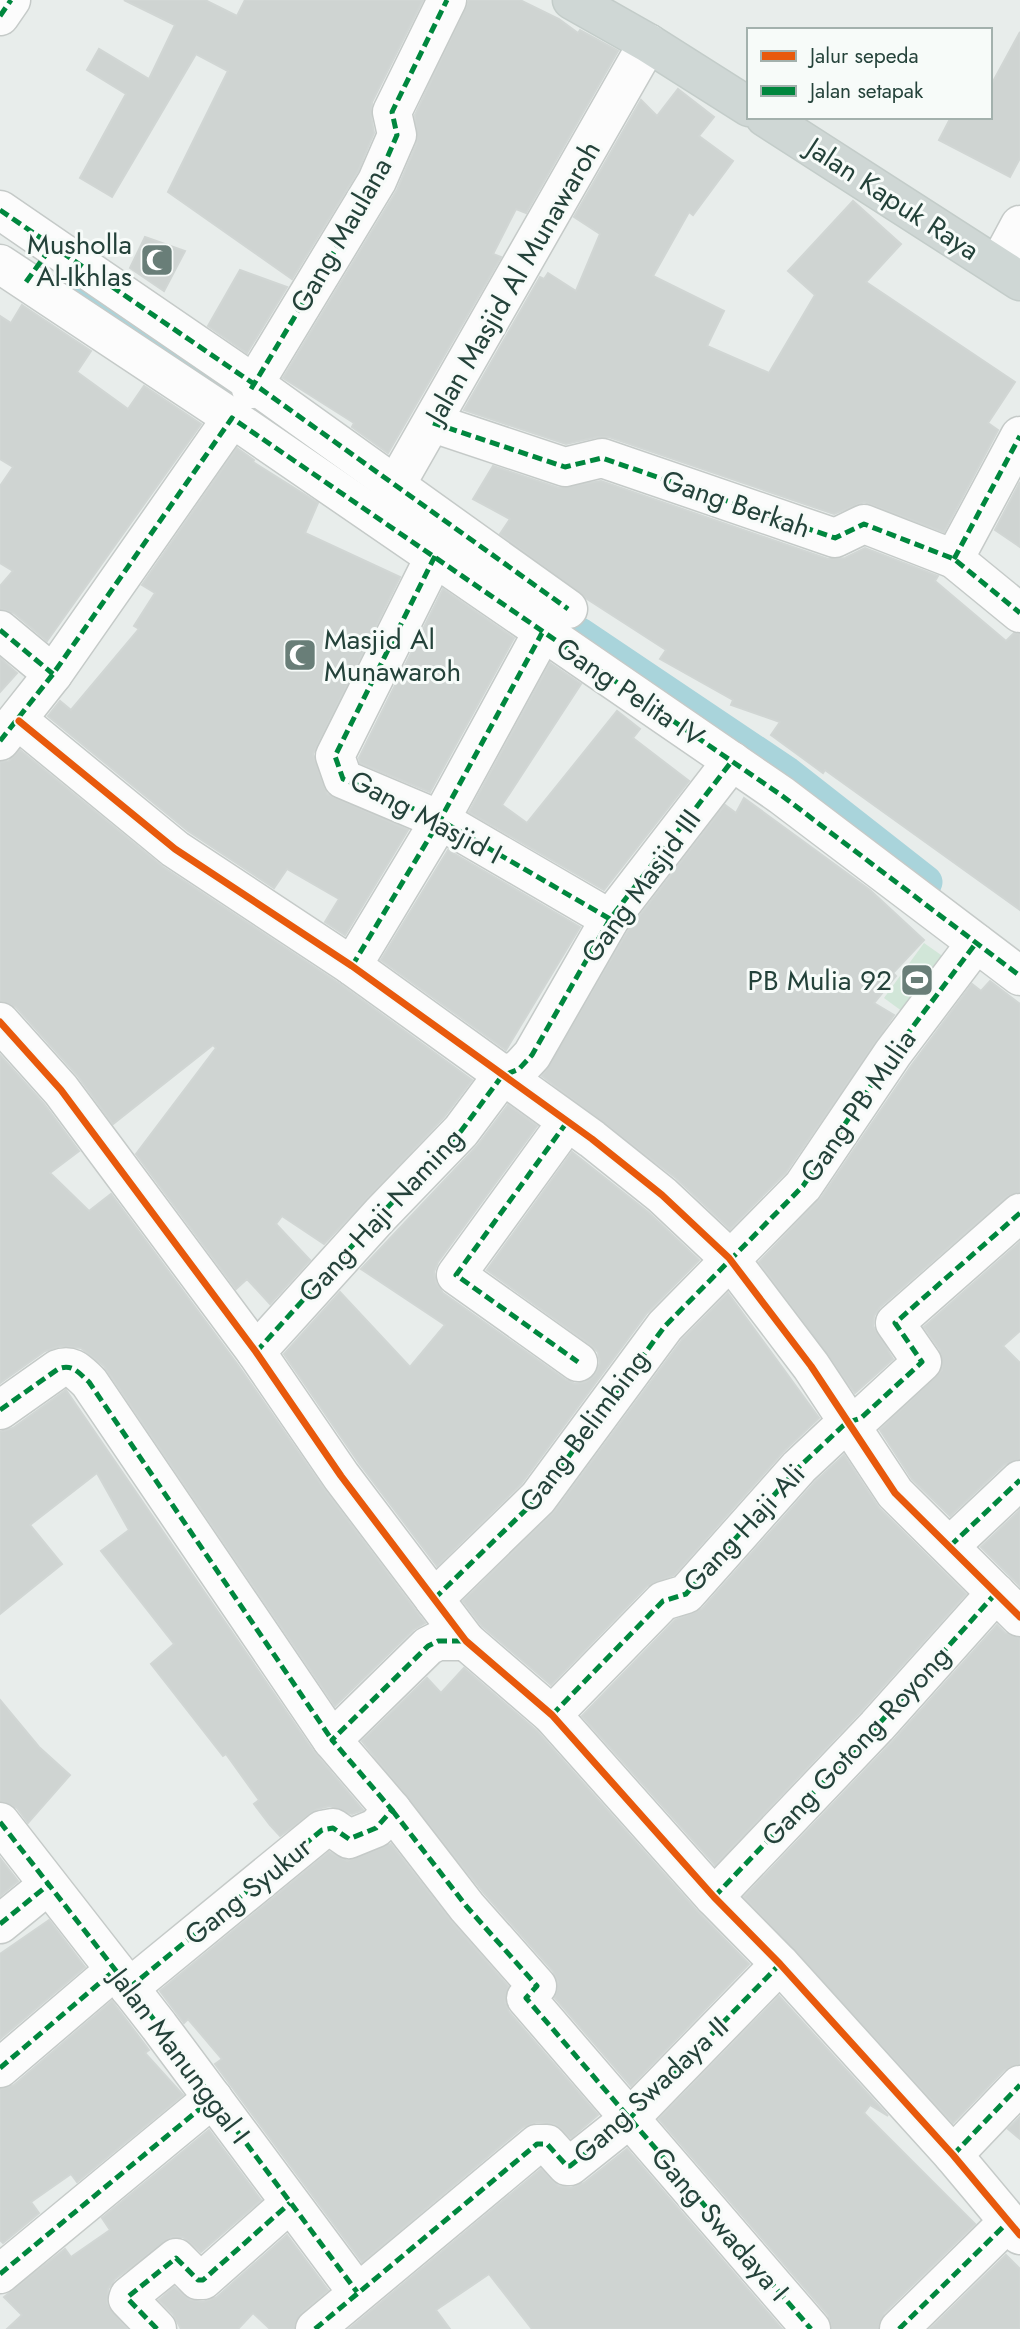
<svg xmlns="http://www.w3.org/2000/svg" width="1020" height="2329" font-family="Jost,sans-serif">
<rect width="100%" height="100%" fill="#e8edeb"/>
<!-- green -->
<path fill="#d1e6d8" d="M924,943L951,962L910,1017L884,998Z"/>
<g fill="none" stroke-linecap="round" stroke-linejoin="round">
<!-- canal -->
<g stroke="#a9d4db" stroke-width="33">
<path d="M83,289L255,412"/>
<path d="M580,634L787,773L926,882"/>
</g>
</g>
<!-- building -->
<g fill="#cfd4d2" stroke="#d1d6d4" stroke-width="2">
<path d="M124,0H205L237,16L245,0H423L372,102L371,116L374,133L358,171L292,279L168,192L228,71L196,54L112,197L80,178L126,94L87,70L99,49L149,79L175,25Z"/>
<path d="M469,0H520L559,19L578,33L580,30L618,51L526,213L516,209L493,254L501,257L388,453L352,427L354,423L283,378L397,190L417,143L415,115Z"/>
<path d="M1020,32V158L1010,177L939,140L951,117H990V87Z"/>
<path d="M678,89L714,117L699,136L733,161L693,215L689,212L653,276L724,311L707,346L769,373L815,295L788,271L853,201L901,244L866,282L1015,382L988,423L998,430L944,532L864,502L834,514L609,437H597L566,444L464,410L540,277L544,279L548,273L576,291L600,234L574,217L641,100L657,116Z"/>
<path d="M145,237L185,251L164,291L130,268Z"/>
<path d="M240,270L287,287L247,353L208,326Z"/>
<path d="M22,305L91,351L77,372L128,409L144,386L201,424L47,641L14,613L0,609V586L13,571L0,563V486L13,467L0,459V316L11,323Z"/>
<path d="M237,448L254,460L253,462L318,503L305,533L400,577L313,754L327,794L408,830L345,935L325,922L339,899L287,869L274,888L188,831L48,716L60,701L71,710L139,629L134,626L155,593L142,585Z"/>
<path d="M493,466L559,488L601,481L828,559L845,558L865,548L938,576L935,581L1006,641L1014,633L1020,634V910L825,770L823,773L771,735L780,722L731,705L733,700L660,659L666,650L587,599L500,534L510,519L473,499Z"/>
<path d="M1020,482V547L995,530Z"/>
<path d="M443,589L514,638L430,792L360,763L359,758Z"/>
<path d="M0,658L17,673L0,692Z"/>
<path d="M550,663L581,684L502,805L527,823L617,711L640,729L633,738L689,781L604,890L469,812Z"/>
<path d="M20,750L163,867L340,984L472,1080L444,1117L324,1244L282,1216L276,1224L310,1260L270,1304L247,1279L236,1289L136,1154L216,1048L213,1045L113,1124L77,1075L16,1007L0,1001V762L9,761Z"/>
<path d="M744,798L870,890L924,940L893,973L896,976L874,1003L894,1015L786,1172L730,1229L676,1178L542,1076L628,931L725,805L736,813Z"/>
<path d="M448,850L580,927L506,1050L381,960Z"/>
<path d="M990,981L1020,1004V1192L1006,1197L880,1307L874,1316L873,1326L893,1359L855,1393L759,1262L821,1198L911,1066L972,984L981,991Z"/>
<path d="M0,1055L44,1104L79,1151L50,1173L89,1211L111,1194L238,1365L324,1489L425,1623L413,1630L335,1706L104,1366L81,1348L61,1346L45,1351L0,1383Z"/>
<path d="M508,1105L537,1126L438,1262L434,1272L436,1283L443,1293L566,1380L575,1384L586,1382L595,1375L600,1363L598,1352L591,1345L487,1270L572,1152L648,1212L699,1260L647,1313L521,1484L437,1566L359,1463L284,1354L340,1292L410,1367L445,1325L361,1269L477,1146Z"/>
<path d="M1020,1242V1331L1003,1346L1020,1363V1459L1005,1464L950,1516L912,1479L880,1430L942,1370L940,1350L924,1327Z"/>
<path d="M728,1293L819,1418L783,1452L674,1575L647,1586L551,1685L482,1626L463,1601L555,1511L682,1340Z"/>
<path d="M66,1390L314,1752L363,1810L352,1814L330,1806L317,1809L280,1836L270,1825L254,1804L259,1800L226,1754L223,1756L151,1664L174,1644L101,1551L129,1530L97,1473L30,1525L62,1564L0,1614V1432L13,1428Z"/>
<path d="M844,1455L879,1508L966,1594L861,1711L715,1865L582,1716L675,1620L702,1609L815,1482Z"/>
<path d="M1020,1510V1586L981,1547Z"/>
<path d="M997,1625L1005,1633L1020,1638V2064L1004,2070L953,2123L744,1897L893,1741Z"/>
<path d="M464,1668L537,1731L698,1912L749,1964L631,2086L555,1998L558,1982L553,1971L484,1893L362,1741L427,1678L441,1693Z"/>
<path d="M0,1700L39,1747L70,1775L28,1823L17,1808L0,1801Z"/>
<path d="M391,1844L451,1921L508,1986L505,2002L509,2012L598,2115L571,2138L555,2124L537,2122L523,2127L362,2262L215,2064L222,2059L188,2019L184,2023L160,1991L329,1852L347,1861Z"/>
<path d="M0,1858L18,1881L0,1896Z"/>
<path d="M49,1920L85,1967L0,2039V1954Z"/>
<path d="M779,1996L888,2116L870,2105L864,2113L975,2224L884,2313L878,2329H832L828,2315L659,2119Z"/>
<path d="M112,2001L149,2050L145,2053L183,2095L77,2182L71,2174L31,2202L39,2213L3,2243L0,2240V2089L14,2085Z"/>
<path d="M1020,2117V2139L1008,2129Z"/>
<path d="M209,2130L261,2200L201,2252L183,2237H171L115,2279L108,2289L107,2303L127,2329H7L22,2315L4,2297L65,2249L71,2257L110,2230L102,2218Z"/>
<path d="M627,2149L782,2329H532L489,2274L436,2310L450,2329H349L541,2169L558,2186L571,2188L584,2183Z"/>
<path d="M287,2235L328,2290L301,2313L294,2329H270L253,2313L238,2329H181L173,2314L159,2300L174,2287L190,2300L203,2302L217,2297Z"/>
<path d="M1006,2255L1020,2269V2329H930Z"/>
</g>
<g fill="none" stroke-linecap="round" stroke-linejoin="round">
<defs>
<g id="minor">
<path d="M0,16L11,0"/>
<path d="M0,210L254,384L568,609"/>
<path d="M0,264L232,418L781,795L1020,976"/>
<path d="M998,266L1020,225"/>
<path d="M251,389L377,181L397,135L392,112L447,0"/>
<path d="M433,423L565,467L602,458L835,538L864,524L954,559L1020,613"/>
<path d="M382,509L648,43"/>
<path d="M435,556L335,756L343,779L440,820L610,919"/>
<path d="M954,559L1020,436"/>
<path d="M0,630L53,674"/>
<path d="M19,721L175,849L352,966L592,1139L662,1195L729,1258L811,1366L895,1493L1020,1617"/>
<path d="M0,741L53,674L232,418"/>
<path d="M352,966L440,820L542,633"/>
<path d="M0,1022L61,1090L256,1352L341,1476L466,1641L552,1715L714,1897L780,1964L953,2155L1020,2235"/>
<path d="M567,1122L456,1275L578,1362"/>
<path d="M256,1352L381,1214L461,1131L502,1076L519,1069L532,1055L610,919L732,761"/>
<path d="M0,1410L58,1369C72,1363 79,1373 89,1382L332,1740"/>
<path d="M950,1546L1020,1480"/>
<path d="M434,1599L538,1498L665,1326L803,1186L893,1053L976,943"/>
<path d="M552,1715L663,1601L686,1594L799,1467L846,1423L861,1418L922,1362L895,1323L1020,1213"/>
<path d="M392,1810L467,1907L537,1986L526,1998L811,2329"/>
<path d="M0,1822L159,2026L357,2292"/>
<path d="M714,1897L877,1726L996,1593"/>
<path d="M0,1924L48,1885"/>
<path d="M129,1988L322,1830L333,1828L349,1839L376,1828L392,1810L332,1740L428,1646L438,1641H466"/>
<path d="M0,2068L115,1970"/>
<path d="M953,2155L1020,2085"/>
<path d="M0,2274L213,2098"/>
<path d="M157,2329L128,2299L129,2296L176,2258L198,2280H203L290,2203"/>
<path d="M315,2329L537,2144H547L567,2166H570L629,2119L780,1964"/>
<path d="M899,2329L1008,2222"/>
</g>
<g id="major">
<path d="M572,0L648,43L749,107"/>
<path d="M765,117L1020,281"/>
</g>
</defs>
<!-- minor casing -->
<use href="#minor" stroke="#c5cac8" stroke-width="41"/>
<!-- major casing -->
<use href="#major" stroke="#c3ccc9" stroke-width="41"/>
<!-- minor -->
<use href="#minor" stroke="#fcfcfc" stroke-width="38"/>
<!-- major -->
<use href="#major" stroke="#cfd7d5" stroke-width="38"/>
<!-- quiet -->
<g stroke="#00873e" stroke-width="5" stroke-dasharray="10 5" stroke-linecap="butt">
<path d="M0,16L11,0"/>
<path d="M0,210L254,384L568,609"/>
<path d="M26,282L52,246"/>
<path d="M251,389L377,181L397,135L392,112L447,0"/>
<path d="M433,423L565,467L602,458L835,538L864,524L954,559L1020,613"/>
<path d="M435,556L335,756L343,779L440,820L610,919"/>
<path d="M954,559L1020,436"/>
<path d="M0,630L53,674"/>
<path d="M0,741L53,674L232,418L781,795L1020,976"/>
<path d="M352,966L440,820L542,633"/>
<path d="M567,1122L456,1275L578,1362"/>
<path d="M256,1352L381,1214L461,1131L502,1076L519,1069L532,1055L610,919L732,761"/>
<path d="M0,1410L58,1369C72,1363 79,1373 89,1382L332,1740"/>
<path d="M950,1546L1020,1480"/>
<path d="M434,1599L538,1498L665,1326L803,1186L893,1053L976,943"/>
<path d="M552,1715L663,1601L686,1594L799,1467L846,1423L861,1418L922,1362L895,1323L1020,1213"/>
<path d="M392,1810L467,1907L537,1986L526,1998L811,2329"/>
<path d="M0,1822L159,2026L357,2292"/>
<path d="M714,1897L877,1726L996,1593"/>
<path d="M0,1924L48,1885"/>
<path d="M129,1988L322,1830L333,1828L349,1839L376,1828L392,1810L332,1740L428,1646L438,1641H466"/>
<path d="M0,2068L115,1970"/>
<path d="M953,2155L1020,2085"/>
<path d="M0,2274L213,2098"/>
<path d="M157,2329L128,2299L129,2296L176,2258L198,2280H203L290,2203"/>
<path d="M315,2329L537,2144H547L567,2166H570L629,2119L780,1964"/>
<path d="M899,2329L1008,2222"/>
</g>
<defs>
<g id="cycleway">
<path d="M19,721L175,849L352,966L592,1139L662,1195L729,1258L811,1366L895,1493L1020,1617"/>
<path d="M0,1022L61,1090L256,1352L341,1476L466,1641L552,1715L714,1897L780,1964L953,2155L1020,2235"/>
</g>
</defs>
<!-- cycleway casing -->
<use href="#cycleway" stroke="#f7fbf9" stroke-width="11"/>
<!-- cycleway -->
<use href="#cycleway" stroke="#e8590c" stroke-width="7"/>
</g>
<!-- icons -->
<defs>
<symbol id="mosque-square" viewBox="-11 -11 22 22"><rect x="-9" y="-9" width="18" height="18" rx="4" fill="#697e78" stroke="#f7fbf9"/><path d="M3.5-4.9A6 6 0 1 0 3.5 4.9A5 5 0 1 1 3.5-4.9Z" fill="#fff"/></symbol>
<symbol id="stadium-square" viewBox="-11 -11 22 22"><rect x="-9" y="-9" width="18" height="18" rx="4" fill="#697e78" stroke="#f7fbf9"/><path d="M0-5a6.5 5 0 1 0 0 10a6.5 5 0 1 0 0-10ZM-3.5-1.8h7v3.6h-7Z" fill="#fff"/></symbol>
</defs>
<g fill-rule="evenodd">
<use href="#mosque-square" x="138" y="241" width="38" height="38"/>
<use href="#mosque-square" x="281" y="636" width="38" height="38"/>
<use href="#stadium-square" x="898" y="961" width="38" height="38"/>
</g>
<g text-anchor="middle" dominant-baseline="central" stroke-width="6" stroke-linejoin="round" paint-order="stroke">
<!-- street labels -->
<g font-size="28" fill="#24423a" stroke="#f7fbf9">
<text transform="translate(893 199) rotate(33)">Jalan Kapuk Raya</text>
<text transform="translate(341 235) rotate(-60)">Gang Maulana</text>
<text transform="translate(513 282) rotate(-60)">Jalan Masjid Al Munawaroh</text>
<text transform="translate(736 504) rotate(19)">Gang Berkah</text>
<text transform="translate(630 692) rotate(34)">Gang Pelita IV</text>
<text transform="translate(426 817) rotate(28)">Gang Masjid I</text>
<text transform="translate(641 886) rotate(-54)">Gang Masjid III</text>
<text transform="translate(858 1106) rotate(-55)">Gang PB Mulia</text>
<text transform="translate(381 1215) rotate(-47)">Gang Haji Naming</text>
<text transform="translate(584 1431) rotate(-53)">Gang Belimbing</text>
<text transform="translate(744 1528) rotate(-47)">Gang Haji Ali</text>
<text transform="translate(856 1746) rotate(-47)">Gang Gotong Royong</text>
<text transform="translate(248 1891) rotate(-39)">Gang Syukur</text>
<text transform="translate(180 2056) rotate(53)">Jalan Manunggal I</text>
<text transform="translate(651 2090) rotate(-43)">Gang Swadaya II</text>
<text transform="translate(720 2224) rotate(49)">Gang Swadaya I</text>
</g>
<!-- poi labels -->
<g font-size="28" fill="#24423a" stroke="#f7fbf9" text-anchor="end">
<text x="132" y="244">Musholla<tspan x="132" dy="32">Al-Ikhlas</tspan></text>
<text x="324" y="639" text-anchor="start">Masjid Al<tspan x="324" dy="32">Munawaroh</tspan></text>
<text x="892" y="980">PB Mulia 92</text>
</g>
</g>
<!-- legend -->
<rect x="747" y="28" width="245" height="91" fill="#f7fbf9" stroke="#a3b1ad" stroke-width="2"/>
<rect x="761" y="51" width="35" height="10" fill="#e8590c" stroke="#a3b1ad" stroke-width="2"/>
<text x="810" y="63" font-size="21" fill="#24423a">Jalur sepeda</text>
<rect x="761" y="86" width="35" height="10" fill="#00873e" stroke="#a3b1ad" stroke-width="2"/>
<text x="810" y="98" font-size="21" fill="#24423a">Jalan setapak</text>
</svg>
